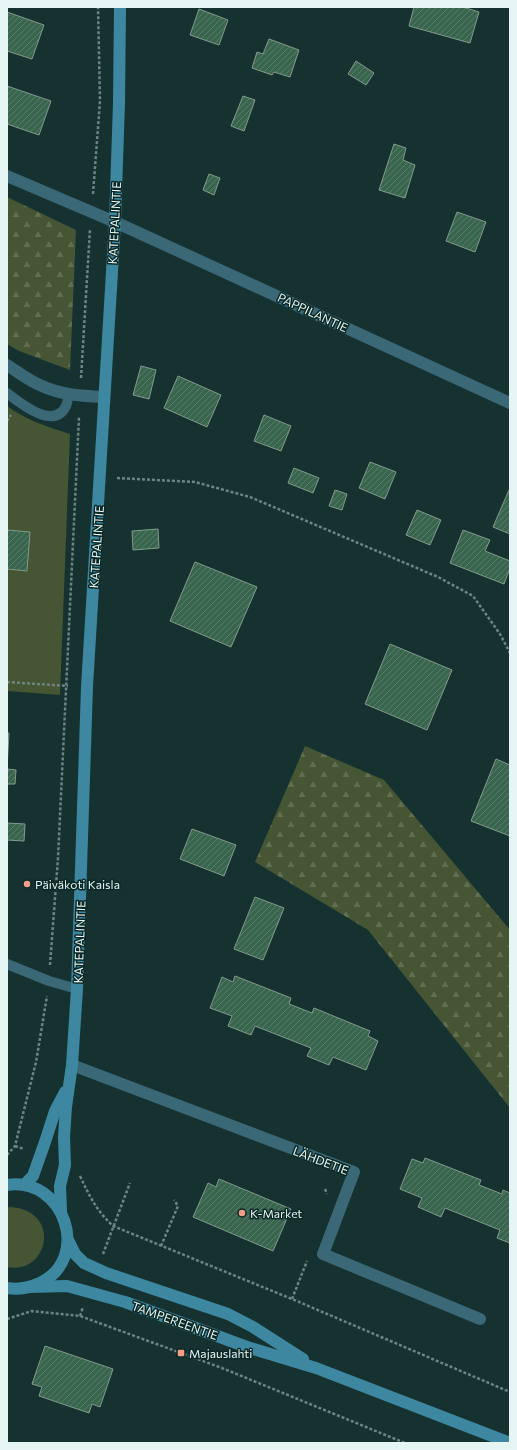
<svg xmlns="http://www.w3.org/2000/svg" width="517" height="1450" font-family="Commissioner,sans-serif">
<defs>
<pattern id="forest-firs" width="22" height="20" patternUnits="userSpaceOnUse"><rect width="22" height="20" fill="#465533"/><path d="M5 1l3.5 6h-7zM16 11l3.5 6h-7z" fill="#616e51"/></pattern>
<pattern id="building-hatch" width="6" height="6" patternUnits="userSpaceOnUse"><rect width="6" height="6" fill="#39644d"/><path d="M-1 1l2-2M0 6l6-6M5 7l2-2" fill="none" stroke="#567b67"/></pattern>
</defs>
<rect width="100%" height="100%" fill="#153230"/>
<!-- green -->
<g fill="#465533">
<path d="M7,406C26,420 48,427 70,434L60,695L7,691Z"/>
<path d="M10,1207C62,1210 49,1275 7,1267V1208Z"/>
</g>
<!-- forest -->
<g fill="url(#forest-firs)">
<path d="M7,197L76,230L70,370L19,351L7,344Z"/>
<path d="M305,746L384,780L510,930V1108L368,930L255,862Z"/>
</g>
<!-- building -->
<g fill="url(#building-hatch)" stroke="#829b8d">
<path d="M414,7H463L479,12L470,43L409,26Z"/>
<path d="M199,9L228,20L219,45L190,35Z"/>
<path d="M7,12L44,25L32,59L7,51Z"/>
<path d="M269,39L299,50L290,77L274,72L272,75L252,68L257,52L263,54Z"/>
<path d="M356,61L374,73L366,85L348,74Z"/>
<path d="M7,86L51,101L39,135L7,124Z"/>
<path d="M243,96L255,100L244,131L231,126Z"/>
<path d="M394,144L406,148L403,160L415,165L405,198L379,190Z"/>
<path d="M209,174L220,178L214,195L203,190Z"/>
<path d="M457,212L486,222L475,252L446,241Z"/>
<path d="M141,366L156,370L149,399L133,395Z"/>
<path d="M178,376L221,395L207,427L164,408Z"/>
<path d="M264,415L291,426L281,451L254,441Z"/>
<path d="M370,462L396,472L385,499L359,488Z"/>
<path d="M294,468L319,478L313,493L288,483Z"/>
<path d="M335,490L347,494L342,510L329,506Z"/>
<path d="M509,490H510V534L493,527Z"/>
<path d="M417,510L441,520L430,545L406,535Z"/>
<path d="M158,529L159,548L133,550L132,531Z"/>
<path d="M7,530L30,532L27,571L7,569Z"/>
<path d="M463,530L490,540L485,551L510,561V568L504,584L450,563Z"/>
<path d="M195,562L257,587L231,647L170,621Z"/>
<path d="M390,644L452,670L427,730L365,704Z"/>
<path d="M7,733H9L7,769L16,770L15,784H7Z"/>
<path d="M496,759L510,765V836L471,821Z"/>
<path d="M7,823L25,824L24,841L7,840Z"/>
<path d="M192,829L236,845L224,876L180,859Z"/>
<path d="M255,897L284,908L263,960L234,949Z"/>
<path d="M235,976L291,998L289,1004L312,1013L314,1008L370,1031L368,1036L378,1041L366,1070L333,1057L329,1065L307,1056L311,1048L255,1026L251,1035L228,1026L232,1016L210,1008L222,977L233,982Z"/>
<path d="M425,1158L481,1180L479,1185L502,1194L503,1190L510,1193V1243L497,1238L500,1230L445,1208L441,1217L418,1207L422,1198L400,1189L412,1159L423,1163Z"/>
<path d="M219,1179L291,1209L273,1251L193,1217L208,1183L216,1187Z"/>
<path d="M45,1346L113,1369L100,1407L92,1404L89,1413L39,1396L42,1387L32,1384Z"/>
</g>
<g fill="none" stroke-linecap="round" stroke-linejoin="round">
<!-- path -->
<g stroke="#6d8482" stroke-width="2.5" stroke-dasharray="3 2" stroke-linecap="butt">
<path d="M93,194L100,101L98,7"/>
<path d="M81,378L90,229"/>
<path d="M7,421L11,415"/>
<path d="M117,478L195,482L250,497L438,577L473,596L500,634L510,653"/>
<path d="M7,682L68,686"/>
<path d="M50,965L58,858L79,417"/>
<path d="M15,1146L24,1149"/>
<path d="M7,1155L15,1146L36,1062L47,996"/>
<path d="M80,1176C90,1197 96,1210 113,1226L292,1299L510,1392"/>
<path d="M325,1189L327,1194"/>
<path d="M161,1246L178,1206L174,1200"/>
<path d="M103,1254L130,1183"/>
<path d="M292,1299L307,1261"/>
<path d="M80,1316L83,1307"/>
<path d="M7,1319L32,1311L80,1316L222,1368L405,1443"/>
</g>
<!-- lane -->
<g stroke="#3b6877" stroke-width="10">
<path d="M7,393C20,403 54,431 66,406C68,402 68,397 68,393"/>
<path d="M7,964L49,981L77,989"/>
</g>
<!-- street -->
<g stroke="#3b6877" stroke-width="12">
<path d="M7,176L115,222L510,403"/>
<path d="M7,365C18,372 29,381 42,386C61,395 83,396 104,397"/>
<path d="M72,1065L354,1172L323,1254L480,1319"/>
</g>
<!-- secondary -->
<g stroke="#3d88a0" stroke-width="12">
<path d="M7,1185C64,1176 92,1258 40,1283C29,1288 19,1290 7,1288"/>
<path d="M24,1185L33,1176L45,1142L55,1111L65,1092"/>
<path d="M61,1210L60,1186L65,1165L64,1137L66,1107L72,1065L77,989L87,687L115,222L119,103L120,7"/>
<path d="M68,1240L75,1254L84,1263L106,1273L228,1314L253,1327L303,1359"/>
<path d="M30,1287L67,1286L125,1302L247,1347L316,1368L510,1443"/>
</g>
</g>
<!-- markers -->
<g fill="#f49e88" stroke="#0b2826" stroke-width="1.5">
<circle cx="27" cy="884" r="4"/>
<circle cx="242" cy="1213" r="4"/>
<rect x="177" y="1349" width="8" height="8" rx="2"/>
</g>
<g text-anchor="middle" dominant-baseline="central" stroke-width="3" stroke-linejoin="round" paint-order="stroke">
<!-- street labels -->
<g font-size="12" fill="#e4f5f3" stroke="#0b2826">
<text transform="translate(114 223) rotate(-87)">KATEPALINTIE</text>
<text transform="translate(313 312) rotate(25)">PAPPILANTIE</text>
<text transform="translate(96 547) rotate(-86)">KATEPALINTIE</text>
<text transform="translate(79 942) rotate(-88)">KATEPALINTIE</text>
<text transform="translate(321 1160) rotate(21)">LÄHDETIE</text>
<text transform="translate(175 1320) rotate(20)">TAMPEREENTIE</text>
</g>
<!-- poi labels -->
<g font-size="12" fill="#e4f5f3" stroke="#0b2826" text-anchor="start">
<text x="35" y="884">Päiväkoti Kaisla</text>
<text x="250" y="1213">K-Market</text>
<text x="189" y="1353">Majauslahti</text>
</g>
</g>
<!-- border -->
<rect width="517" height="1450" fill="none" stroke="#e4f5f3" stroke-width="16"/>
</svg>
